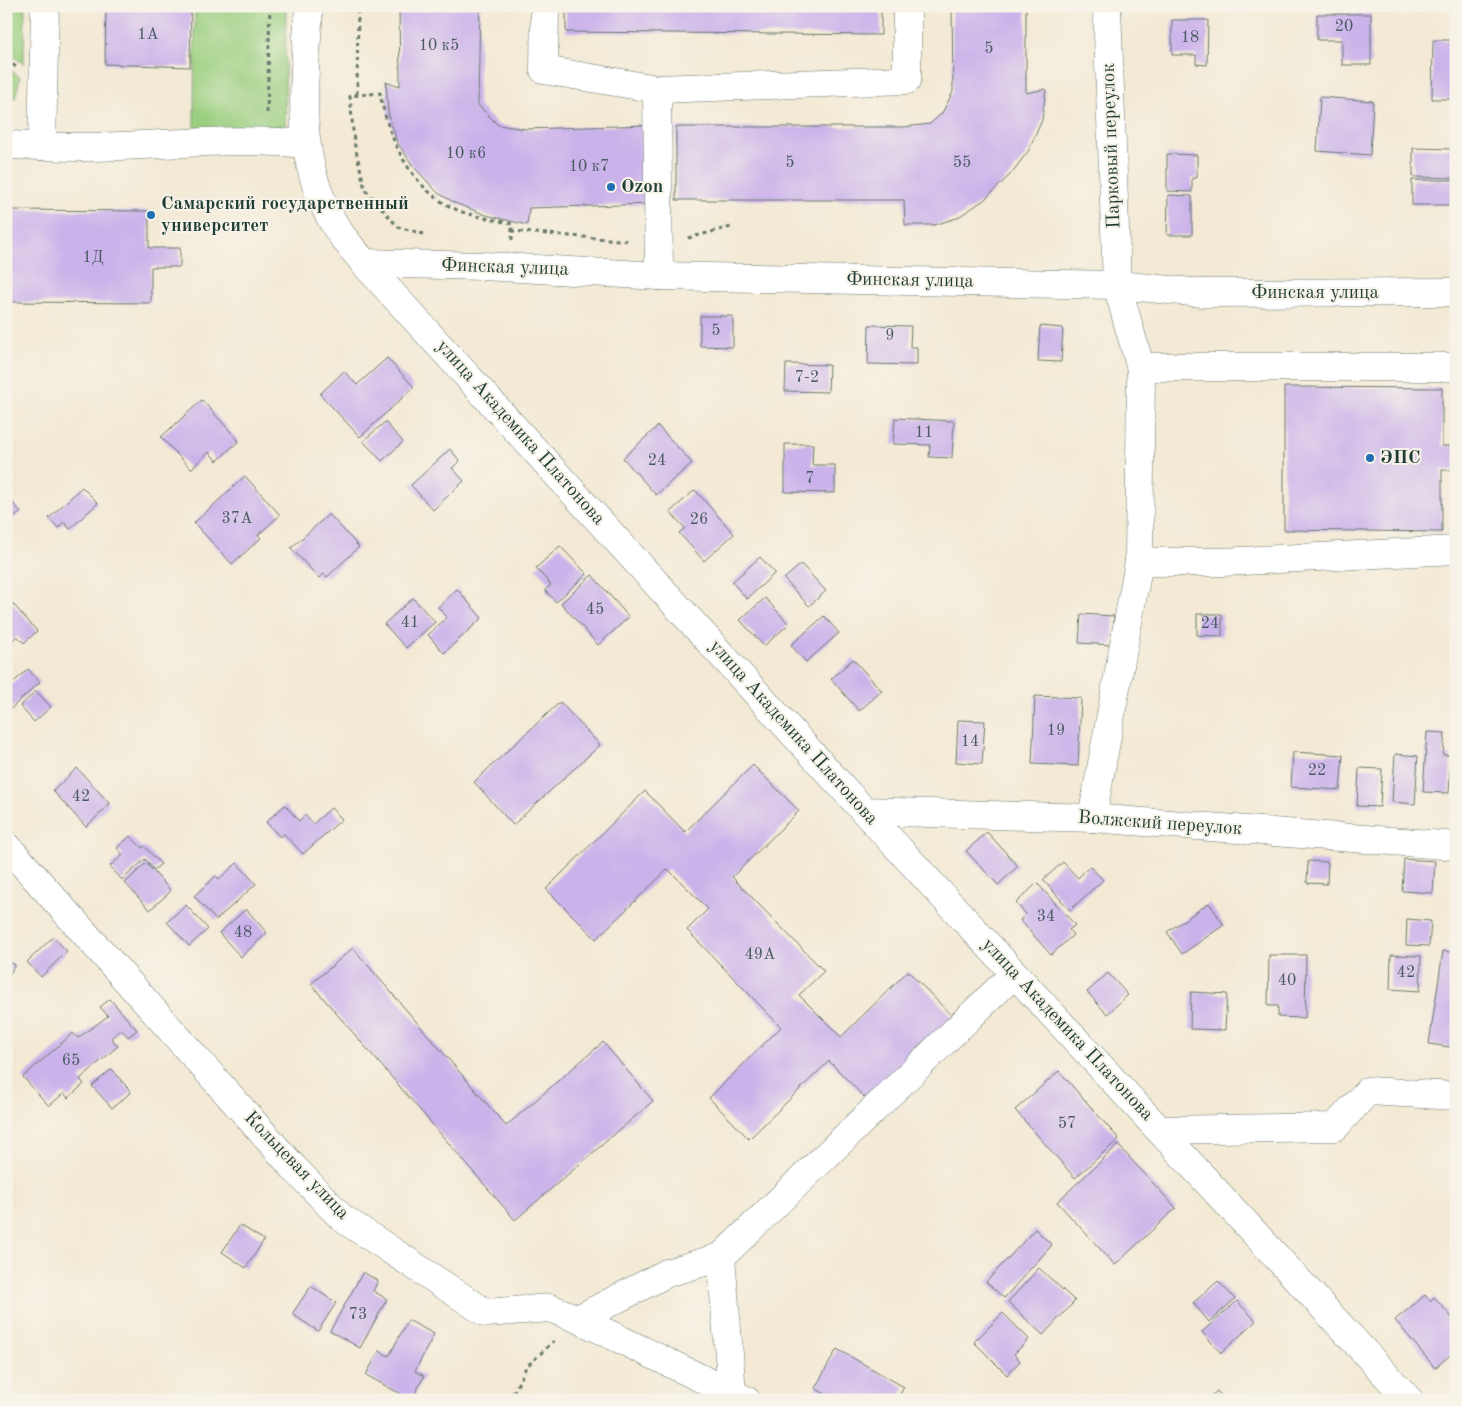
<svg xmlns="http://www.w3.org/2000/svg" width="1462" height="1406" font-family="'Old Standard TT',serif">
<rect width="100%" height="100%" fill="#f7f3e8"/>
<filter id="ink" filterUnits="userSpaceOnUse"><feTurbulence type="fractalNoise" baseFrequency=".02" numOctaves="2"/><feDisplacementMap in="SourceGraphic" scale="10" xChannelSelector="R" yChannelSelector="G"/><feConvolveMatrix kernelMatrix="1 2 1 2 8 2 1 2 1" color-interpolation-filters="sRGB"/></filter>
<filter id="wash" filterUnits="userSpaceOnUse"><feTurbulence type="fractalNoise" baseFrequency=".0096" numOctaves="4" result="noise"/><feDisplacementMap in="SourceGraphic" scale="20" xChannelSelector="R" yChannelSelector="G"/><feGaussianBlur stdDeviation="1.12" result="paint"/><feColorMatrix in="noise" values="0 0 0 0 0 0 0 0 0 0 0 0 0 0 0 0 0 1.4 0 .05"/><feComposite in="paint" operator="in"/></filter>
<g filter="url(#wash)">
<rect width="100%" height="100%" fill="#f3e9d4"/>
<!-- green -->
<g fill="#9bcf80" stroke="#5d865a">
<path d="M6,6H25L24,64L6,51Z"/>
<path d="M195,6H286L285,129L194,128Z"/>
<path d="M6,67L20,77L16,97L6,104Z"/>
</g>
<g id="blocks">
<!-- building -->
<g fill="#cab2ea">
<path d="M106,6H191L190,67L105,64Z"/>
<path d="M399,6H480L478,105L498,125L526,129L648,125L651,204L529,208L527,225L486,215L455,203L438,193L413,166L397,142L388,112L386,82L400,86Z"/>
<path d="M566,6H881V35L566,32Z"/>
<path d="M952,6H1026V93L1046,89L1042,120L1029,150L1010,175L984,200L957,218L934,225H905L904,200H676V127H904L930,124L942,113L953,92Z"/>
<path d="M1317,14H1371V65H1342V40H1317Z"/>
<path d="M1172,20H1208L1207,65L1196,64V55H1172Z"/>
<path d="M1433,40H1456V99H1432Z"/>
<path d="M1320,97L1373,101L1370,155L1317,151Z"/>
<path d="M1413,148L1456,149V178L1413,177Z"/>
<path d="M1167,154L1197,155V178H1192V192L1167,191Z"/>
<rect x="1412" y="180" width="44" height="25"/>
<path d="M1168,195L1192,196V235H1167Z"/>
<path d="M6,210L149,211V248H180V267H151V303L6,302Z"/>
<path d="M700,316H733V347L700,346Z"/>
<path d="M869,325L911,326L910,347H917V365L868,364Z"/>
<path d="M1040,326L1063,328L1061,362L1038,361Z"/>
<path d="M387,358L414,387L360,437L320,394L344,371L357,385Z"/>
<path d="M786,364L829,365L828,392L785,391Z"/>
<path d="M1284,387L1442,388V446H1456V470H1442V532L1284,530Z"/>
<path d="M202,400L239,441L217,461L209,452L191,469L161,437Z"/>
<path d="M895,418L954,421L952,458L929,457L930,445L893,444Z"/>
<path d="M385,422L403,442L382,461L363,441Z"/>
<path d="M658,426L692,463L656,495L623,458Z"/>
<path d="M785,444H813L812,465H835V493L785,492Z"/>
<path d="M450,449L460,461L452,468L464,481L433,510L411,485Z"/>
<path d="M245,476L280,515L258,535L261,538L232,564L194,523Z"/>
<path d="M82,487L98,503L70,529L64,522L58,528L49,518Z"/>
<path d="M695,490L734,534L704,561L679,533L685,528L670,512Z"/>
<path d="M6,496L21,512L6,525Z"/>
<path d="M329,514L359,547L327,577L324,574L319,578L291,548Z"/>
<path d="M560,546L587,574L556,602L545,590L551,585L536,568Z"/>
<path d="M760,557L775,573L747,599L732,582Z"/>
<path d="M801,564L826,591L809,606L784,579Z"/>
<path d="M592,575L629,617L598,645L561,603Z"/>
<path d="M457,589L482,618L444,653L428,635L447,617L438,607Z"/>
<path d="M413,598L435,622L406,648L384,624Z"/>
<path d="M765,598L789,624L764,646L740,620Z"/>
<path d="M12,603L37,631L24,643L17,636L9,644L6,640V608Z"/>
<path d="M1081,614L1114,616L1112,645L1079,643Z"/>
<path d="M1197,614H1222V636L1197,635Z"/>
<path d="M824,616L839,633L806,662L791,645Z"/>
<path d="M853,659L882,691L859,711L831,679Z"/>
<path d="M28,669L40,682L6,713V689Z"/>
<path d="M36,691L51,707L34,722L20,706Z"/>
<path d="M1035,696L1081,698L1078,766L1032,764Z"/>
<path d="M560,702L600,745L513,825L474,782Z"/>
<path d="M958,720L985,721L982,764L956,762Z"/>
<path d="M1427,732L1445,733L1443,755H1451L1449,793L1423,792Z"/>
<path d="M1293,752L1343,755L1340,790L1291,787Z"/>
<path d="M1395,754L1418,756L1415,804L1392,802Z"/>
<path d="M753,765L799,811L732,877L824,971L799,995L841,1037L908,971L956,1020L871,1104L829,1061L749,1139L709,1098L781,1027L687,930L708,909L668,869L596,939L546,889L645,791L685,832Z"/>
<path d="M77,768L110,804L86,827L53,791Z"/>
<path d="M1359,768L1382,769L1380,807L1357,806Z"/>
<path d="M285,805L299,821L305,815L313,824L331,808L342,819L303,854L284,834L280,837L266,822Z"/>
<path d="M987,832L1018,866L998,885L966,851Z"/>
<path d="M130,836L142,848L144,846L161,864L154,870L145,859L122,880L110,866L123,855L117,848Z"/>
<path d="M1404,859L1435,861L1433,893L1402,891Z"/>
<path d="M1308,861L1328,862L1327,884L1307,883Z"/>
<path d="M1063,862L1078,878L1090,866L1103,880L1070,910L1043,880Z"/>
<path d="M146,863L171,891L150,910L125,883Z"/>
<path d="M237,863L256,884L216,920L194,896L216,876L219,879Z"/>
<path d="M1037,883L1075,925L1069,930L1073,935L1051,955L1020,920L1026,914L1016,903Z"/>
<path d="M1209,903L1224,925L1182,954L1167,932Z"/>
<path d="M186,905L208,929L189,946L167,922Z"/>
<path d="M246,909L267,933L241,957L219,933Z"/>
<path d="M1407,919L1431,921L1429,946L1406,945Z"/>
<path d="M53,937L67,951L41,977L27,962Z"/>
<path d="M353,948L506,1126L603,1042L653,1101L515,1220L311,984Z"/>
<path d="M1443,951L1456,953V1048L1429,1044Z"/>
<path d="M1269,955H1306L1305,1018L1278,1017V1006H1268Z"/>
<path d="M1391,955L1421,956L1420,991L1390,989Z"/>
<path d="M6,960L15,965L6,980Z"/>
<path d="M1108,973L1128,995L1107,1014L1087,992Z"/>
<path d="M1191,992L1227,994L1225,1030L1190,1029Z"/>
<path d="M110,999L137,1030L128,1037L121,1029L111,1038L118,1046L80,1079L84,1084L68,1098L64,1093L49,1106L23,1077L73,1033L78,1038L108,1016L100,1007Z"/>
<path d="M112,1069L131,1092L112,1108L92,1086Z"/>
<path d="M1059,1071L1119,1139L1075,1178L1015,1110Z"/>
<path d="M1118,1145L1176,1208L1115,1265L1057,1202Z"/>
<path d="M240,1225L264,1240L246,1268L222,1252Z"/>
<path d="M1035,1229L1052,1245L1004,1298L986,1282Z"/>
<path d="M1039,1268L1075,1301L1043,1335L1008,1302Z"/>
<path d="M363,1272L378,1281L373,1291L387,1299L360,1348L330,1331Z"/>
<path d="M1218,1281L1235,1299L1209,1322L1193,1303Z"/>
<path d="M311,1286L336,1303L318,1331L292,1314Z"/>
<path d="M1425,1295L1430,1301L1434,1297L1456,1322V1350L1435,1368L1395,1320Z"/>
<path d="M1237,1301L1256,1321L1221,1353L1202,1332Z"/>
<path d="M1003,1313L1029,1339L1014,1354L1020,1361L1007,1375L974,1342Z"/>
<path d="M408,1320L434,1334L415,1371L424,1376L412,1400L366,1375L379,1351L389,1356Z"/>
<path d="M837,1349L904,1387L897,1400H835L815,1388Z"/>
<path d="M1217,1391L1225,1400H1207Z"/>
</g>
</g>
</g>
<g filter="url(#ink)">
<use href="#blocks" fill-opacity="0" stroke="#69796c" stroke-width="1"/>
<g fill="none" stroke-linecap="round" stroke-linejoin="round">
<defs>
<g id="minor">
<path d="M45,6L42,146C130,151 218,135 305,144"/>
<path d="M309,6C305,83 292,158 336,227C344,240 355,251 364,263L864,811L1409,1400"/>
<path d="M545,6L544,70L657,89L907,80V6"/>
<path d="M657,89L659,276"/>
<path d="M6,145L42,146"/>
<path d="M364,263L483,266L659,276L1117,285L1203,293L1456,292"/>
<path d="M1141,367H1456"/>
<path d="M1139,562H1222L1456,550"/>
<path d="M864,811L1092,818L1456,846"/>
<path d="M1092,818L1139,562L1141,369L1117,285L1107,6"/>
<path d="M6,845L294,1168L342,1218L486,1313L550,1308L578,1319L746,1400"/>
<path d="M1160,1130L1335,1127L1368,1091L1456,1096"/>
<path d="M578,1319L667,1273L721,1257"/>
<path d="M732,1392L721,1257L1014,974"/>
</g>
</defs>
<!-- minor casing -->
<use href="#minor" stroke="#69796c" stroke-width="29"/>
<!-- path -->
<g stroke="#69796c" stroke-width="3" stroke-dasharray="4 4" stroke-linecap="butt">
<path d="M6,60L16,67"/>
<path d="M357,94L358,6"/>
<path d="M267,113L270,6"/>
<path d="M424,234L398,227L365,189L354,142L350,96L380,93C388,138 410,187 453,208C471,217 494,219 512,224V231"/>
<path d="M688,238L731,227"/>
<path d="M512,240V231L630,241"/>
<path d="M510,1400L526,1367L554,1341"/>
</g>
<!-- minor -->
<use href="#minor" stroke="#fff" stroke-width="28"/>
</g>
</g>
<!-- markers -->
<g fill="#1f6fb2" stroke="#f7f3e8" stroke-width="2">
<circle cx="611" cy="187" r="5"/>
<circle cx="151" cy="215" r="5"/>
<circle cx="1370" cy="458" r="5"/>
</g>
<g text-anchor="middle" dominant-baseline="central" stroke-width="4" stroke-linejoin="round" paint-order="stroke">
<!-- number labels -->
<g font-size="16" fill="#4a5a62">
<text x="1344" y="27">20</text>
<text x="148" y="35">1А</text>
<text x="1190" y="38">18</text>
<text x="439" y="46">10 к5</text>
<text x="989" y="49">5</text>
<text x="466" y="154">10 к6</text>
<text x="790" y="163">5</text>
<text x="962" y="163">55</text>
<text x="589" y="167">10 к7</text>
<text x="93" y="258">1Д</text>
<text x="716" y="331">5</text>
<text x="890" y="336">9</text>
<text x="807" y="378">7-2</text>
<text x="924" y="433">11</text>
<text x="657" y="461">24</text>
<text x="810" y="479">7</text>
<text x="237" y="519">37А</text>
<text x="699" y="520">26</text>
<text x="595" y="610">45</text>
<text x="410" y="623">41</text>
<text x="1210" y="624">24</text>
<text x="1056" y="731">19</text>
<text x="970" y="742">14</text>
<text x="1317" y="771">22</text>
<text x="81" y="797">42</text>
<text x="1046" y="917">34</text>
<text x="243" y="933">48</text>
<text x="760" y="955">49А</text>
<text x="1406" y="973">42</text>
<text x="1287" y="981">40</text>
<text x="71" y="1061">65</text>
<text x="1067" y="1124">57</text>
<text x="358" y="1315">73</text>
</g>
<!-- street labels -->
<g font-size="19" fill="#1f3d34" stroke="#f7f3e8">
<text transform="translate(1112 146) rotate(-92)">Парковый переулок</text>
<text transform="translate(505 268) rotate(2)">Финская улица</text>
<text transform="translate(910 281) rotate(1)">Финская улица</text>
<text x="1315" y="293">Финская улица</text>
<text transform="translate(520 433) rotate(48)">улица Академика Платонова</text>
<text transform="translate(793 733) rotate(48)">улица Академика Платонова</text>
<text transform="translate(1160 824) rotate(4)">Волжский переулок</text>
<text transform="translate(1067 1030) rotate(47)">улица Академика Платонова</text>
<text transform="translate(296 1166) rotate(46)">Кольцевая улица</text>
</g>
<!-- poi labels -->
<g font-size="19" font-weight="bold" fill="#1f3d34" stroke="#f7f3e8" text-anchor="start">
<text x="621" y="187">Ozon</text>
<text x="161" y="204">Самарский государственный<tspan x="161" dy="22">университет</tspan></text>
<text x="1380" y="458">ЭПС</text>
</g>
</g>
<!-- margin -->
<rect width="1462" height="1406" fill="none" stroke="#f7f3e8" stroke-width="25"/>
</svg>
